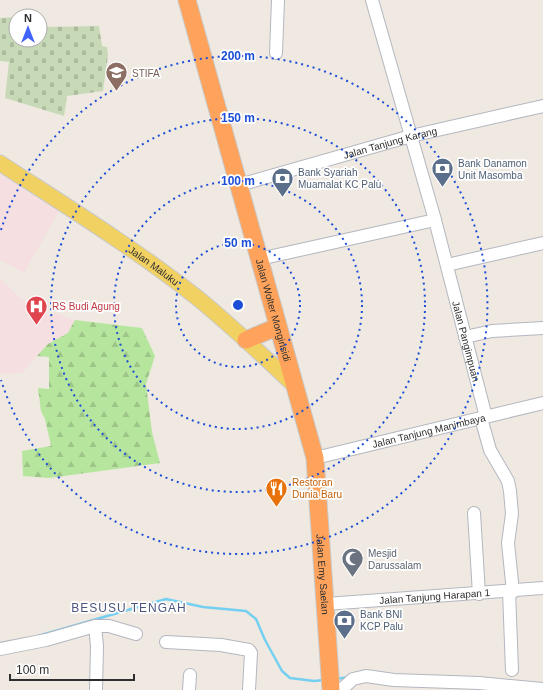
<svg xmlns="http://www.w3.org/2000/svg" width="543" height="690" font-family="Arial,sans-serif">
<defs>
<pattern id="forest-firs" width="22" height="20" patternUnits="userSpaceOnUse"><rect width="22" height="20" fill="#b6e59e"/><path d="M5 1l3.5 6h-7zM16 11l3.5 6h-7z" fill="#9dc588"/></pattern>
<pattern id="cemetery-stones" width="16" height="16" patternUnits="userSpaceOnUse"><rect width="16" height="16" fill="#c8d9b8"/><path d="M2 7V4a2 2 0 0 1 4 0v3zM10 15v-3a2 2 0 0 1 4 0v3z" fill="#acbb9e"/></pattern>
</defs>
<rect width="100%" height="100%" fill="#efe9e1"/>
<!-- medical -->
<g fill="#f5dfe0">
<path d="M0,174L59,211L24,273L0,260Z"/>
<path d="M0,279L19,297L50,316L55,313L75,320L68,333L48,344L22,373L0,374Z"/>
</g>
<!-- forest -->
<path fill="url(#forest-firs)" d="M75,320L142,328L155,356L146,384L152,432L160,463L49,478L23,476L22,451L51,446L45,419L41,411L38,388L49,389V357L37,356L48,344L68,333Z"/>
<!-- cemetery -->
<path fill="url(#cemetery-stones)" d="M43,16L44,27L99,26L102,46L107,47L108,55L103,91L67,96L64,116L5,98L9,62L0,61V18L16,17V40H40V17Z"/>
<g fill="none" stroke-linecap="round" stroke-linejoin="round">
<!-- stream -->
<g stroke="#75cff0" stroke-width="2.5">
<path d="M38,636L166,599L203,607L246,611L256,619L265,640L282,671L290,678L314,681L325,680"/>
<path d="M336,679L349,677"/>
</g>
<defs>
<g id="minor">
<path id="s1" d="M372,0L435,220L486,417"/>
<path d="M276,53L278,0"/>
<path id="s2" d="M239,185L411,136L543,106"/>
<path d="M259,259L435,220"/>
<path d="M447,265L543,243"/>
<path d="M465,337L492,331L543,328"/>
<path d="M481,418L490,450L508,481L510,491L512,514L508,543L513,592"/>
<path id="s3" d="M315,458L543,403"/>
<path d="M474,513L479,594"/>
<path d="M509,592L512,670"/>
<path id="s4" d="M326,604L543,588"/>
<path d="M95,626L97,646L96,690"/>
<path d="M166,642L221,645L249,650L251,653L249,690"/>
<path d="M0,649L46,640L95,626H109L136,634"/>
<path d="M189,690L190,675"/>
<path d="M341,690L353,679L366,676L394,680L479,683L543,689"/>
</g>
<g id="major">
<path id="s5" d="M0,163C66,206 134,248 195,296C230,324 262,355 294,385"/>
</g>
<g id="highway">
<path id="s6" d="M187,0L315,458L331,690"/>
<path d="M246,340L277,327"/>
</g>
</defs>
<!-- minor casing -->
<use href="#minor" stroke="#b4b7c1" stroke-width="14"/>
<!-- major casing -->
<use href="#major" stroke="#c9c9c9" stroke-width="17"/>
<!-- highway casing -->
<use href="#highway" stroke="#c9c9c9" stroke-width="19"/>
<!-- minor -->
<use href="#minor" stroke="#fff" stroke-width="12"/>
<!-- major -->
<use href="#major" stroke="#f2d163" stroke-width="15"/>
<!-- highway -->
<use href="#highway" stroke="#ffa35c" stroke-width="17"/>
</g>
<!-- distance rings -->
<g fill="none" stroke="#1d4ed8" stroke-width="2" stroke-dasharray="2 4">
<circle cx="238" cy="305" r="62"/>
<circle cx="238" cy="305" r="124"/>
<circle cx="238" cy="305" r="187"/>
<path d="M1 230A249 249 0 1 1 1 380"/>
</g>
<!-- icons -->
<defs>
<symbol id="university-pin" viewBox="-11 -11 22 30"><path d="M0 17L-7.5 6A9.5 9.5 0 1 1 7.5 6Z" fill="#8d6e63" stroke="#fff"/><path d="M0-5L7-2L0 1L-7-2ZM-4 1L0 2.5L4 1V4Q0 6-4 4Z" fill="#fff"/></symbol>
<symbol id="bank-pin" viewBox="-11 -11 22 30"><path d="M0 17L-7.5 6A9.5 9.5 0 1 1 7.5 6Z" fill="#5c6f8a" stroke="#fff"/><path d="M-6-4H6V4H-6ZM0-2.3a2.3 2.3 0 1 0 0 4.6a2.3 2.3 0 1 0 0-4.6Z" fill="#fff"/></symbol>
<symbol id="hospital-pin" viewBox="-11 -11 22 30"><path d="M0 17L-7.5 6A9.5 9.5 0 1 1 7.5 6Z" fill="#e0444e" stroke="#fff"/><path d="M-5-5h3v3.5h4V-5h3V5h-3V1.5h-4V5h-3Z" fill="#fff"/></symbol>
<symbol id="restaurant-pin" viewBox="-11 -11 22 30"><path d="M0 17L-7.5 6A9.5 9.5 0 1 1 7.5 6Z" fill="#e8710a" stroke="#fff"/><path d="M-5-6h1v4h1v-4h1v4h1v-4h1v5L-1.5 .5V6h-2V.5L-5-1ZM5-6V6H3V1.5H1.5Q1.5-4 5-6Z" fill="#fff"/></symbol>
<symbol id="mosque-pin" viewBox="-11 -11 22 30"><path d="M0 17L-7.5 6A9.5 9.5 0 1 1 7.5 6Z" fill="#6b7280" stroke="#fff"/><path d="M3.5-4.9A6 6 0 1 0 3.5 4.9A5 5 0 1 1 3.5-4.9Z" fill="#fff"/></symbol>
</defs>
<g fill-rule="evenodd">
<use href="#university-pin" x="104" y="60" width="25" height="34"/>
<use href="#bank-pin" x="430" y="156" width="25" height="34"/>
<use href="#bank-pin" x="270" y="166" width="25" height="34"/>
<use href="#hospital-pin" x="24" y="294" width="25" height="34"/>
<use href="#restaurant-pin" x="264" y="476" width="25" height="34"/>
<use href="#mosque-pin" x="340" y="546" width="25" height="34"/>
<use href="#bank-pin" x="332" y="608" width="25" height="34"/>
</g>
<g text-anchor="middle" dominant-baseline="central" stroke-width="3.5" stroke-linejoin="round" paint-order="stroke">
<!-- education labels -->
<g font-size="10" fill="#785e54" stroke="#fff" text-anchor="start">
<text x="132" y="73">STIFA</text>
</g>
<!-- street labels -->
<g font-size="10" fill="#2e2e2e" stroke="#fff">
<text stroke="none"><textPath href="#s2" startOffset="157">Jalan Tanjung Karang</textPath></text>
<text stroke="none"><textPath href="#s5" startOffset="185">Jalan Maluku</textPath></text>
<text stroke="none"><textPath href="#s6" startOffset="322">Jalan Wolter Monginsidi</textPath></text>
<text stroke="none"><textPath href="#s1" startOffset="354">Jalan Pangimpuan</textPath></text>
<text stroke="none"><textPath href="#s3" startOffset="117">Jalan Tanjung Manimbaya</textPath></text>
<text stroke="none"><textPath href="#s6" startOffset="592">Jalan Emy Saelan</textPath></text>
<text stroke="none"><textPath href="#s4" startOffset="109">Jalan Tanjung Harapan 1</textPath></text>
</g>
<!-- service labels -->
<g font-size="10" fill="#4e5e75" stroke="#fff" text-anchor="start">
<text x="458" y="163">Bank Danamon<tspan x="458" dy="12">Unit Masomba</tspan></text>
<text x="298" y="172">Bank Syariah<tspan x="298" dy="12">Muamalat KC Palu</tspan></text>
<text x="360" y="614">Bank BNI<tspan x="360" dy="12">KCP Palu</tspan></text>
</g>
<!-- health labels -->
<g font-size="10" fill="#be3a42" stroke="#fff" text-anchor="start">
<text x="52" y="306">RS Budi Agung</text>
</g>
<!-- food labels -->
<g font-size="10" fill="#c56008" stroke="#fff" text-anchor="start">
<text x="292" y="482">Restoran<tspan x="292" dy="12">Dunia Baru</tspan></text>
</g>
<!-- worship labels -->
<g font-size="10" fill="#5b616d" stroke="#fff" text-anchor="start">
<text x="368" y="553">Mesjid<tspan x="368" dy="12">Darussalam</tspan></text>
</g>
<!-- quarter labels -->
<g font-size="12" letter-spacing="1" fill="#4d5680" stroke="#fff">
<text x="129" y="608">BESUSU TENGAH</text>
</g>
</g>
<circle cx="238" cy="305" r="6" fill="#1d4ed8" stroke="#fff" stroke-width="2"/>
<g font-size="12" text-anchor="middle" font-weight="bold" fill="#1d4ed8" stroke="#fff" stroke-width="3.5" stroke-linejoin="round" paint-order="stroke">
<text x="238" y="60">200 m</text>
<text x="238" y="122">150 m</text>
<text x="238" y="185">100 m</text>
<text x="238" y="247">50 m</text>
</g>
<!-- north arrow -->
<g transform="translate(28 28)"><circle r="19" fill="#ffffff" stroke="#ababab"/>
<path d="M0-3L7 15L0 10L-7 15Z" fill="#4264fb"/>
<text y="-6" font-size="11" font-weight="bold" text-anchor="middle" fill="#2e2e2e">N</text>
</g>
<!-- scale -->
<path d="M10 674v6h124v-6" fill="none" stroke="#2e2e2e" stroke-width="2"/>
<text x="16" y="674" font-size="12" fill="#2e2e2e" stroke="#ffffff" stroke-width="3" paint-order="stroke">100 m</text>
</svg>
